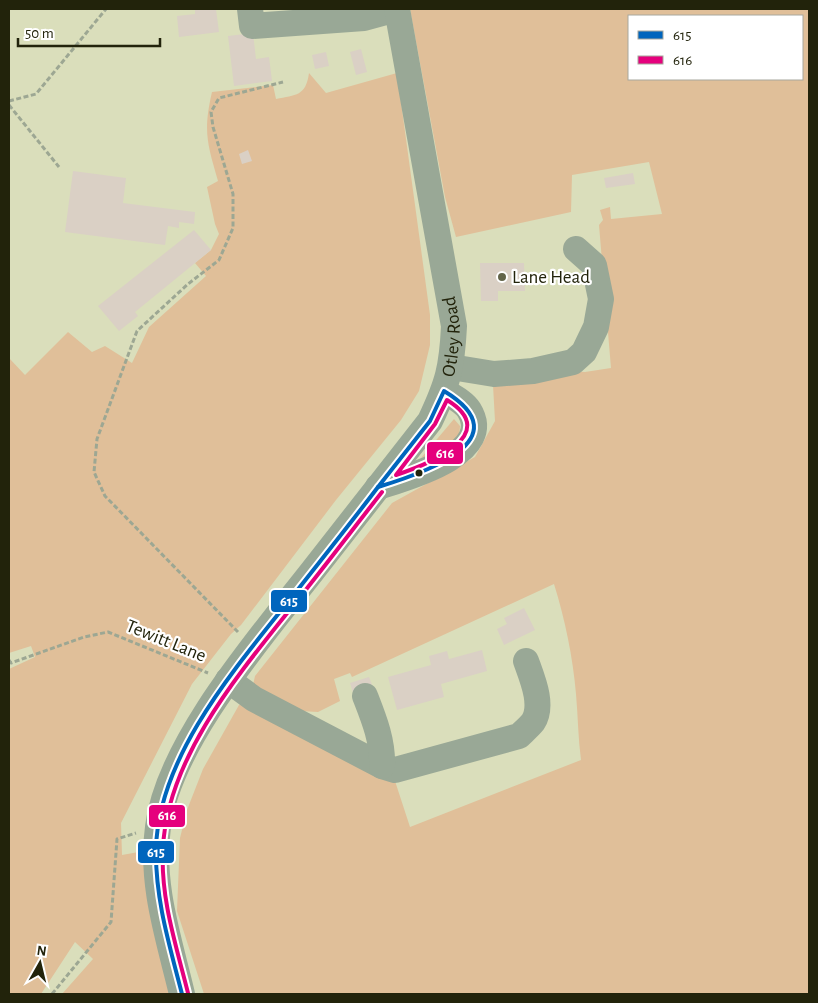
<svg xmlns="http://www.w3.org/2000/svg" width="818" height="1003" font-family="'Alegreya Sans',sans-serif">
<rect width="100%" height="100%" fill="#dadebb"/>
<!-- green -->
<g fill="#e0bf99" fill-rule="evenodd">
<path d="M410,9H809V994H204L177,911L180,838L187,810L203,769L239,705L247,701L395,781L410,827L581,760C578,738 578,716 576,694C573,658 565,619 554,584L352,677L350,673L334,679L340,701L318,712L300,711L253,685L255,676L392,503L475,457L495,421L493,385L569,371L585,372L611,368L599,225L603,220L600,210L610,207L611,219L662,214L649,162L572,175L571,212L456,237L445,197ZM629,16H802V79H629Z"/>
<path d="M309,73L326,93L397,73L430,315V345L419,391L401,420L336,500L241,625L231,634L192,684L121,823L122,855L144,851L171,994H62L93,959L75,942L41,994H9V669L35,657L31,646L9,653V358L25,375L68,332L92,352L105,346L132,363L149,327L206,276L195,263L211,250L219,234L215,224L207,187L218,181C207,143 203,131 212,92L273,85L276,99C296,95 306,96 309,73Z"/>
<path d="M454,419L460,426L459,437L441,451L421,458Z"/>
</g>
<!-- building -->
<g fill="#dad0c5">
<path d="M195,9H216L219,32L179,37L177,16L195,14Z"/>
<path d="M253,33L256,59L269,57L272,81L234,86L228,36Z"/>
<path d="M361,49L367,72L356,75L350,52Z"/>
<path d="M326,52L329,66L315,69L312,55Z"/>
<path d="M248,150L252,161L242,164L239,154Z"/>
<path d="M73,171L126,178L123,203L195,212L194,224L179,222V228L168,226L165,245L65,232Z"/>
<path d="M633,173L635,184L606,188L604,178Z"/>
<path d="M194,230L211,250L135,312L138,316L119,331L98,306Z"/>
<path d="M480,263H524L525,291H498V301H481Z"/>
<path d="M524,608L535,630L504,645L497,629L507,624L504,618Z"/>
<path d="M482,650L487,671L441,684L444,697L397,710L388,677L431,665L429,656L447,651L449,659Z"/>
<path d="M369,677L375,693L355,699L350,683Z"/>
</g>
<g fill="none" stroke-linecap="round" stroke-linejoin="round">
<!-- path -->
<g stroke="#9da793" stroke-width="3" stroke-dasharray="5 2.5" stroke-linecap="butt">
<path d="M9,101L36,94L106,9"/>
<path d="M9,105L59,167"/>
<path d="M238,632L105,496L94,472L97,439L137,331L188,284L219,260L233,228V194L213,127L211,112L219,98L283,82"/>
<path d="M9,660L11,663L84,637L108,632L208,673"/>
<path d="M52,994L111,922L117,839L136,833"/>
</g>
<!-- minor -->
<g stroke="#99a896" stroke-width="26">
<path d="M250,9L252,26L364,18L397,9"/>
<path d="M451,367L494,374L533,371L573,362L584,352L596,327L601,299L594,265L576,249"/>
<path d="M378,487C406,478 496,454 469,410C464,402 452,396 444,391"/>
<path d="M228,680L254,699L382,766L395,770L519,736C523,732 529,727 533,722C544,705 532,678 526,661"/>
<path d="M365,696C374,719 383,741 382,766"/>
<path id="s1" d="M182,994C169,939 150,884 158,827C168,744 260,638 311,573C351,522 390,472 430,421C448,383 452,368 454,326L397,9"/>
</g>
<defs>
<g id="bus-1">
<path d="M444,391C525,440 421,474 378,487L430,421Z"/>
<path d="M182,994C170,947 155,899 156,849C158,756 237,666 292,597C321,560 350,524 378,487"/>
</g>
<g id="bus-2">
<path d="M447,400C504,435 426,465 396,475L435,424Z"/>
<path d="M188,993C176,945 160,897 163,848C167,757 241,671 296,602C325,566 353,529 382,492"/>
</g>
</defs>
<!-- bus-1 casing -->
<use href="#bus-1" stroke="#fff" stroke-width="8"/>
<!-- bus-2 casing -->
<use href="#bus-2" stroke="#fff" stroke-width="8"/>
<!-- bus-1 -->
<use href="#bus-1" stroke="#0065bd" stroke-width="4"/>
<!-- bus-2 -->
<use href="#bus-2" stroke="#e5007d" stroke-width="4"/>
</g>
<!-- markers -->
<circle fill="#626449" stroke="#fff" stroke-width="2" cx="502" cy="277" r="5"/>
<circle fill="#22230b" stroke="#fff" stroke-width="2" cx="419" cy="473" r="4.5"/>
<g text-anchor="middle" dominant-baseline="central" stroke-width="4.5" stroke-linejoin="round" paint-order="stroke">
<!-- poi labels -->
<g font-size="19" fill="#22230b" stroke="#fff" text-anchor="start">
<text x="512" y="277">Lane Head</text>
</g>
<!-- street labels -->
<g font-size="19" fill="#22230b" stroke="#fff">
<text stroke="none"><textPath href="#s1" startOffset="751">Otley Road</textPath></text>
<text transform="translate(166 641) rotate(22)">Tewitt Lane</text>
</g>
</g>
<g stroke="#fff" stroke-width="2">
<rect x="426" y="441" width="38" height="24" rx="5" fill="#e5007d"/>
<rect x="270" y="589" width="38" height="24" rx="5" fill="#0065bd"/>
<rect x="148" y="804" width="38" height="24" rx="5" fill="#e5007d"/>
<rect x="137" y="840" width="38" height="24" rx="5" fill="#0065bd"/>
</g>
<g font-size="14" text-anchor="middle" font-weight="bold" fill="#fff">
<text x="445" y="458">616</text>
<text x="289" y="606">615</text>
<text x="167" y="820">616</text>
<text x="156" y="857">615</text>
</g>
<!-- border -->
<rect width="818" height="1003" fill="none" stroke="#22230b" stroke-width="20"/>
<!-- legend -->
<rect x="628" y="15" width="175" height="65" fill="#ffffff" stroke="#a7a79d"/>
<rect x="638" y="31" width="25" height="8" fill="#0065bd" stroke="#a7a79d"/>
<text x="673" y="40" font-size="15" fill="#22230b">615</text>
<rect x="638" y="56" width="25" height="8" fill="#e5007d" stroke="#a7a79d"/>
<text x="673" y="65" font-size="15" fill="#22230b">616</text>
<!-- north arrow -->
<g transform="translate(40 963) rotate(8)" stroke="#ffffff" stroke-width="4" paint-order="stroke">
<path d="M0-4L9 19L0 12L-9 19Z" fill="#22230b"/>
<text y="-8" font-size="14" font-weight="bold" text-anchor="middle" fill="#22230b">N</text>
</g>
<!-- scale -->
<path d="M18 38v8h142v-8" fill="none" stroke="#22230b" stroke-width="2.5"/>
<text x="25" y="38" font-size="15" fill="#22230b" stroke="#ffffff" stroke-width="4" paint-order="stroke">50 m</text>
</svg>
